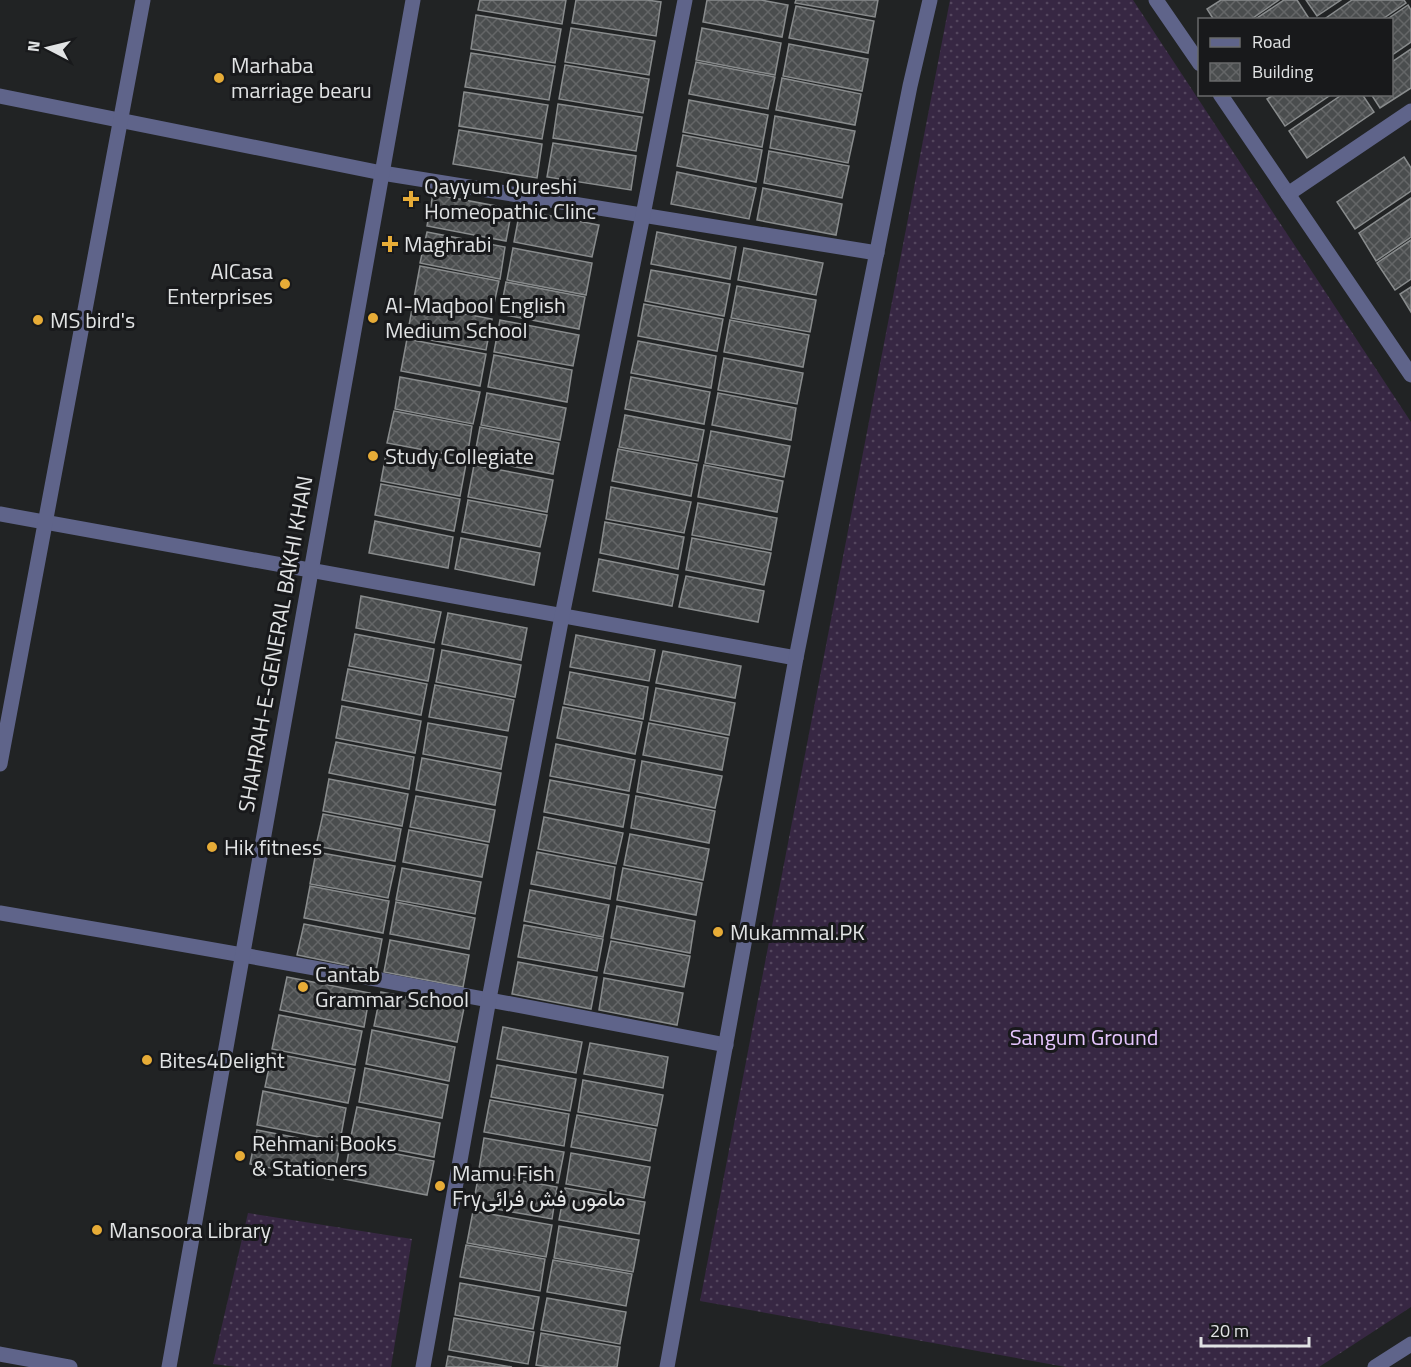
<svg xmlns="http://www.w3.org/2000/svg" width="1411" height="1367" font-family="'Titillium Web',Vazirmatn,sans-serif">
<defs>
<pattern id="grass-dots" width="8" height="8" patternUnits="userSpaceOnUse" patternTransform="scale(1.5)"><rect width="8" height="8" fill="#372743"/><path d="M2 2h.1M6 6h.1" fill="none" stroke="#54465e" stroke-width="1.8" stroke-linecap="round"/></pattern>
<pattern id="building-cross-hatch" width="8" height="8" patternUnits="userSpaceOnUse" patternTransform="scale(1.5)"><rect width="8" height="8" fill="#4a4d4e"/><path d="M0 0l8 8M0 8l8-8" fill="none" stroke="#646667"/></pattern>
</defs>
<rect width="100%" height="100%" fill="#212324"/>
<!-- grass -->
<g fill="url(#grass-dots)">
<path d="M950,0H1133L1411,422V1307L1319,1367H1066L700,1301Z"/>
<path d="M248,1213L412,1239L391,1367H237L213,1364Z"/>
</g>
<!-- building -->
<g fill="url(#building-cross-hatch)" stroke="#898c8d" stroke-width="1.5">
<path d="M480,0H566L562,24L478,10Z"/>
<path d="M576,0H647L661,2L656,36L572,23Z"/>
<path d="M707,0H761L788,5L782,37L703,22Z"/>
<path d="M796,0H878L875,17L795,3Z"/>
<path d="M1221,0H1279L1250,20H1214L1207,9Z"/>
<path d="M1284,0H1297L1310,20H1254Z"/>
<path d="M1306,0H1341L1317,16Z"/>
<path d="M1352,0H1404L1406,3L1381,20H1323Z"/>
<path d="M1408,5L1411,10V42L1392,55V20H1386Z"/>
<path d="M796,6L874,21L868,53L789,38Z"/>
<path d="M476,15L561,29L555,63L471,49Z"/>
<path d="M571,28L655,41L649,75L565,62Z"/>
<path d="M702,28L781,43L775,75L696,60Z"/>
<path d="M789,44L868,59L862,91L783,76Z"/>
<path d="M1411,49V88L1380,108L1371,94H1392V62Z"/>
<path d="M471,53L555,66L549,100L465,87Z"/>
<path d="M696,62L775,77L768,109L689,94Z"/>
<path d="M565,65L649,79L643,113L559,99Z"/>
<path d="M782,78L861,94L855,125L776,110Z"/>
<path d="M464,92L548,105L542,139L459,126Z"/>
<path d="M1275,94H1332L1285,126L1267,99Z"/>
<path d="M1343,94H1362L1374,112L1307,158L1289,131Z"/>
<path d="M689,100L768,115L762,147L683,132Z"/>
<path d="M558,104L642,117L636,151L553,138Z"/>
<path d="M775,116L855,131L848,163L770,148Z"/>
<path d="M459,130L542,144L537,178L453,164Z"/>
<path d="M683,135L762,150L756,182L677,166Z"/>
<path d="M553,143L636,156L631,190L547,177Z"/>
<path d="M769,151L849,166L842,198L764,183Z"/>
<path d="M1404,157L1411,168V191L1355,229L1337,202Z"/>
<path d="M677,172L756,188L749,219L671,204Z"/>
<path d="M763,188L842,204L836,235L757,220Z"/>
<path d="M433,194L512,209L506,241L427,226Z"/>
<path d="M1411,198V237L1376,261L1359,233Z"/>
<path d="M520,210L599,225L592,257L514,242Z"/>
<path d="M427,232L505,247L500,279L420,263Z"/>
<path d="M657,232L736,247L730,279L651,264Z"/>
<path d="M1411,240V279L1395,290L1377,263Z"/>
<path d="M513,248L592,263L586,295L507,280Z"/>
<path d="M744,248L823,263L816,295L738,280Z"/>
<path d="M420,266L499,281L492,313L414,298Z"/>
<path d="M651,270L730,284L724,316L645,301Z"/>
<path d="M506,282L585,297L579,329L500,314Z"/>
<path d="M737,286L816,300L810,332L731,318Z"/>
<path d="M1411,287V312L1400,294Z"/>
<path d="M413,304L492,319L486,350L407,336Z"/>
<path d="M644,304L723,319L717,351L638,336Z"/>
<path d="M500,320L579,335L573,366L494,352Z"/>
<path d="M730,320L809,335L803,367L724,352Z"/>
<path d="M407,339L486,354L480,386L401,371Z"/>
<path d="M638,341L716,356L711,388L631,373Z"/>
<path d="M494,355L572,370L567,402L488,387Z"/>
<path d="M724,358L803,373L797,404L718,390Z"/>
<path d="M400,377L480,392L473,424L395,409Z"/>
<path d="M631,377L710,392L704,424L625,409Z"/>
<path d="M487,393L566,408L560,440L481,425Z"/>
<path d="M718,393L796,408L791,440L712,425Z"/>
<path d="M394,411L472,426L467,458L387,443Z"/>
<path d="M625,415L704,430L698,461L619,447Z"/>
<path d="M480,427L559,443L553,474L474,459Z"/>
<path d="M711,431L790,446L784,477L705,463Z"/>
<path d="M387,449L466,464L460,496L381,481Z"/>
<path d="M618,449L697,464L691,496L612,481Z"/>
<path d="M474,465L553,480L547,512L468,497Z"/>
<path d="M704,465L783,481L777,512L698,497Z"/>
<path d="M381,484L460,499L454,531L375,515Z"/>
<path d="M611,487L691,502L684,533L606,519Z"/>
<path d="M468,500L547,515L540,547L462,532Z"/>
<path d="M698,503L777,518L771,550L692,535Z"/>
<path d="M375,521L453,537L448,568L369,553Z"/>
<path d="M605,522L684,537L678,569L600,553Z"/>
<path d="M461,538L540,553L534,585L455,569Z"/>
<path d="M692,538L771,553L764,585L686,570Z"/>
<path d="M599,559L678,575L672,606L593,591Z"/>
<path d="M686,576L764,591L758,622L679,607Z"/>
<path d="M361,596L441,612L434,643L356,628Z"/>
<path d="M448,613L527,628L521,660L442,644Z"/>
<path d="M355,634L434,649L428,681L349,666Z"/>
<path d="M576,635L655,650L649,681L570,667Z"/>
<path d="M442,650L521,665L515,697L436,682Z"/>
<path d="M663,651L741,666L735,698L656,683Z"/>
<path d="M348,669L427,684L421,715L342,700Z"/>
<path d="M570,672L648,687L643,719L564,704Z"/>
<path d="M435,685L514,700L508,731L429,717Z"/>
<path d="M656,688L735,703L729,735L650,720Z"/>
<path d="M342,706L421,721L415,753L336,738Z"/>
<path d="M563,707L642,722L635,754L557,738Z"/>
<path d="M428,723L507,737L501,769L423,754Z"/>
<path d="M649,723L728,738L722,770L643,755Z"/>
<path d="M336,742L414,757L409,789L329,773Z"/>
<path d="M556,744L635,760L629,791L550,776Z"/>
<path d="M422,758L501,773L495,805L416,790Z"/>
<path d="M642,761L722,776L715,808L637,792Z"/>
<path d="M329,779L408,794L402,826L323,811Z"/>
<path d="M550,780L629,795L623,827L544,812Z"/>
<path d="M416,796L495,810L489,842L410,827Z"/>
<path d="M636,796L715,811L709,843L631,828Z"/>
<path d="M323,814L401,829L395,861L316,846Z"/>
<path d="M544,817L623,833L616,864L538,849Z"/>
<path d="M409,830L488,845L482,877L403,862Z"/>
<path d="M630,834L709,849L703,880L624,865Z"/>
<path d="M316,852L395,866L388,898L310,884Z"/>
<path d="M537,852L615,867L610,899L531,884Z"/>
<path d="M402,868L481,882L475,914L396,900Z"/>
<path d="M623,868L702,883L696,915L617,900Z"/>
<path d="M310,886L389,901L383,933L304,918Z"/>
<path d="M530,890L609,905L603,937L524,921Z"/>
<path d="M396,902L475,918L469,949L390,934Z"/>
<path d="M617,906L695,921L690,953L611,938Z"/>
<path d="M304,924L382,939L376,971L297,955Z"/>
<path d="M524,925L603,939L597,971L518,957Z"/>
<path d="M390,940L469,955L463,987L384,972Z"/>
<path d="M611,941L690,956L684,987L604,973Z"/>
<path d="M518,962L597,977L591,1009L512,994Z"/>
<path d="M287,977L370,993L364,1027L280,1010Z"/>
<path d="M604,978L683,993L677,1025L599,1010Z"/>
<path d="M381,992L464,1008L457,1042L374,1026Z"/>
<path d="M279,1015L362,1031L355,1065L272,1049Z"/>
<path d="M503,1027L582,1042L576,1073L497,1059Z"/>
<path d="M372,1030L455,1047L449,1081L366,1064Z"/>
<path d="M590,1043L668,1057L663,1088L584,1074Z"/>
<path d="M272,1053L355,1069L348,1103L265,1087Z"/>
<path d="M497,1065L576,1079L570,1111L491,1097Z"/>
<path d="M365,1068L448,1085L442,1118L359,1102Z"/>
<path d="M583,1080L663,1095L657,1126L578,1112Z"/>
<path d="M263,1091L346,1108L340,1141L257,1125Z"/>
<path d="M490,1100L569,1114L564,1146L484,1132Z"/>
<path d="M357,1107L440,1123L434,1157L350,1141Z"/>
<path d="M577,1115L656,1129L650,1161L571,1147Z"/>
<path d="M257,1130L340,1146L333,1180L250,1164Z"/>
<path d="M484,1138L564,1152L558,1183L479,1169Z"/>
<path d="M350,1145L434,1161L427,1195L344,1179Z"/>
<path d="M571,1153L650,1167L644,1198L566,1184Z"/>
<path d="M479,1173L557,1187L552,1219L473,1205Z"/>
<path d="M565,1188L645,1202L639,1234L559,1220Z"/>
<path d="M473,1211L552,1225L546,1257L467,1243Z"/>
<path d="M559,1226L639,1240L633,1272L554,1258Z"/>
<path d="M466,1245L545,1259L540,1291L460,1277Z"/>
<path d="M553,1260L632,1274L626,1306L547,1292Z"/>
<path d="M460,1283L539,1297L533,1329L455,1315Z"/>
<path d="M547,1298L626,1312L620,1344L541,1330Z"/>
<path d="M454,1318L534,1332L528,1364L449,1350Z"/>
<path d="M541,1333L620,1347L617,1367H549L536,1365Z"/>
<path d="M448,1356L512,1367H446Z"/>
</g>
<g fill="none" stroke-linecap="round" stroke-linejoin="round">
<!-- minor -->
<g stroke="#5f648a" stroke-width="15">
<path d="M1156,0L1200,64"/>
<path d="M1220,94L1411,375"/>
<path d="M0,96L382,173L877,253"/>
<path d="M1288,194L1411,111"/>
<path d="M0,514L796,658"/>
<path d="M0,764L143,0"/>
<path d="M0,913C242,954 484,998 726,1045"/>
<path d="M423,1367L489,999L562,616L643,215L685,0"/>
<path d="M667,1367L796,658L910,86L930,0"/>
<path d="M1375,1367L1411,1344"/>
</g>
<!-- tertiary -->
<g stroke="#5f648a" stroke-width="15">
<path d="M0,1354L70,1367"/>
<path d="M169,1367L413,0"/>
</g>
</g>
<!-- markers -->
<g fill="#e7ac37" stroke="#18191b" stroke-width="2">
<circle cx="219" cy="78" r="6"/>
<path d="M408 190h6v6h6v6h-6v6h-6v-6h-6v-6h6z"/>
<path d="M387 235h6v6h6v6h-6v6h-6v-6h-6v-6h6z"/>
<circle cx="285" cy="284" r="6"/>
<circle cx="373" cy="318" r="6"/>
<circle cx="38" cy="320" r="6"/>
<circle cx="373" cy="456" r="6"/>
<circle cx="212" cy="847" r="6"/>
<circle cx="718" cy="932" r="6"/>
<circle cx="303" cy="987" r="6"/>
<circle cx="147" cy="1060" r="6"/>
<circle cx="240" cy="1156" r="6"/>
<circle cx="440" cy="1186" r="6"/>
<circle cx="97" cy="1230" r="6"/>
</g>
<g text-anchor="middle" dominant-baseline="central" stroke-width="6" stroke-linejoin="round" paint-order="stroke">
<!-- poi labels -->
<g font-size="22" fill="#e1e3e4" stroke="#18191b" text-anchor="start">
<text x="231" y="65">Marhaba<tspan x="231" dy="25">marriage bearu</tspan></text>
<text x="424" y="186">Qayyum Qureshi<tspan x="424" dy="25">Homeopathic Clinc</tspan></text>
<text x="404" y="244">Maghrabi</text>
<text x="273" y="271" text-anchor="end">AlCasa<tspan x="273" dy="25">Enterprises</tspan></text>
<text x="385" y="305">Al-Maqbool English<tspan x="385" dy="25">Medium School</tspan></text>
<text x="50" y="320">MS bird's</text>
<text x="385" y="456">Study Collegiate</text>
<text x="224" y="847">Hik fitness</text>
<text x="730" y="932">Mukammal.PK</text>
<text x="315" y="974">Cantab<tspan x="315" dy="25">Grammar School</tspan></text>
<text x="159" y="1060">Bites4Delight</text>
<text x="252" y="1143">Rehmani Books<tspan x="252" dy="25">&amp; Stationers</tspan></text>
<text x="452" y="1173">Mamu Fish<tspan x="452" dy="25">Fryماموں فش فرائی</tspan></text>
<text x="109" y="1230">Mansoora Library</text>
</g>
<!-- street labels -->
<g font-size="22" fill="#e1e3e4" stroke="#18191b">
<text transform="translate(275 644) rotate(-80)">SHAHRAH-E-GENERAL BAKHI KHAN</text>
</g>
<!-- park labels -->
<g font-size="22" fill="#e7c6ff" stroke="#18191b">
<text x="1084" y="1037">Sangum Ground</text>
</g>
</g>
<!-- legend -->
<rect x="1198" y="18" width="195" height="78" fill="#18191b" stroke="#686a6b" stroke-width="1.5"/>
<rect x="1210" y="38" width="30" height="9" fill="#5f648a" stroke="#686a6b" stroke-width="1.5"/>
<text x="1252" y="48" font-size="18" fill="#e1e3e4">Road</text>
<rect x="1210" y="63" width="30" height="18" fill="url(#building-cross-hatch)" stroke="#686a6b" stroke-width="1.5"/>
<text x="1252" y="78" font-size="18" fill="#e1e3e4">Building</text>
<!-- north arrow -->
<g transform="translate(48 48) rotate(277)" stroke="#18191b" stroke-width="4.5" paint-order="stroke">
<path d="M0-4.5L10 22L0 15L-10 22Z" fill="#e1e3e4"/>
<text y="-9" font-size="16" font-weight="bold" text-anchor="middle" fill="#e1e3e4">N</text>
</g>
<!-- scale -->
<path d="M1201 1337v9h108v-9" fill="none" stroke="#e1e3e4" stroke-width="3"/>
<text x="1210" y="1337" font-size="18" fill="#e1e3e4" stroke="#18191b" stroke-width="4.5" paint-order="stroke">20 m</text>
</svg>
